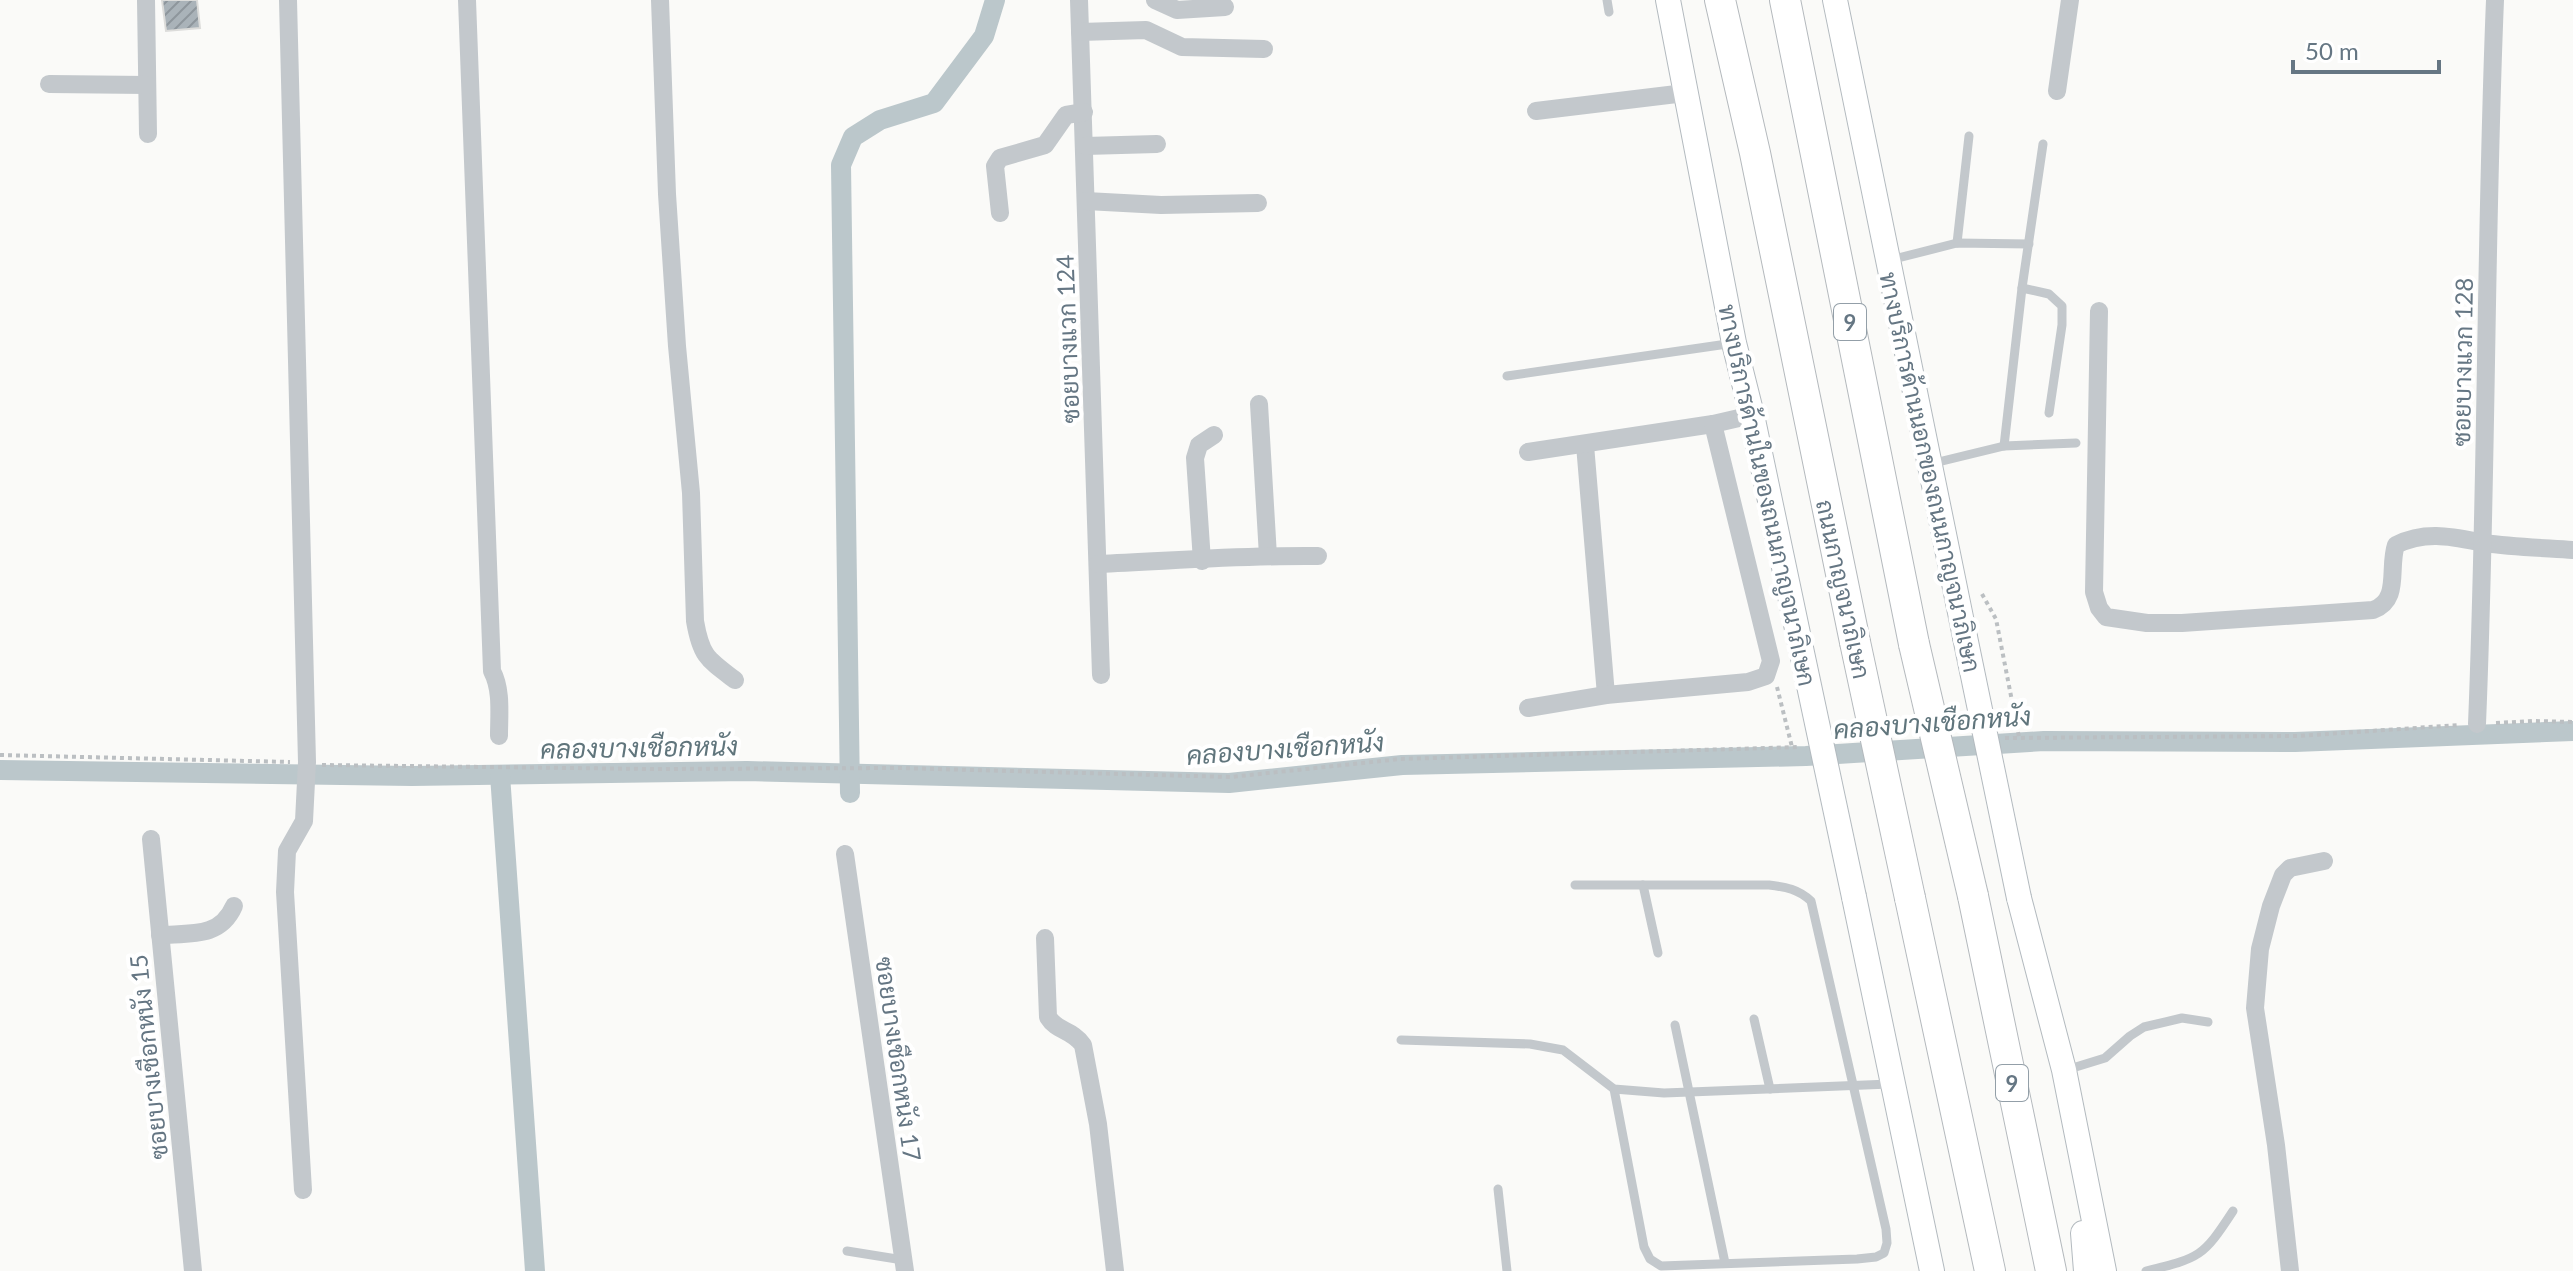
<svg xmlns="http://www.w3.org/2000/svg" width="2573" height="1271" font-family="Lato,Sarabun,sans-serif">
<defs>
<pattern id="building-hatch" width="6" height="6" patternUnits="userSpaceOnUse" patternTransform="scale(2)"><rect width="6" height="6" fill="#aab3b9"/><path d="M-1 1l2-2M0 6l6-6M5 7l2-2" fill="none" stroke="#8e969c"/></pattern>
</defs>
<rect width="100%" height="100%" fill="#fafaf8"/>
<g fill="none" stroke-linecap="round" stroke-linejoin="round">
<!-- canal -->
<g stroke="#bbc7cb" stroke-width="20">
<path d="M0,770L412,776L747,771L1229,783L1402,765L1806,756L2044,741L2295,742L2573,731"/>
<path d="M500,775L535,1271"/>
<path d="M850,793L841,165L853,137L880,120L934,103L984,36L995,0"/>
</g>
</g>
<!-- building -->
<path fill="url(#building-hatch)" stroke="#dcdcda" stroke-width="2" d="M162,0H197L200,28L166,31Z"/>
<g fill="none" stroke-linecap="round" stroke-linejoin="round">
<defs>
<g id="secondary">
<path d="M1668,0L1734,343L1752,415L1801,648"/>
<path d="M1835,0L1965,637"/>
<path d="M1854,897L1932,1271"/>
<path d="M2019,898L2064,1070L2104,1271"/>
<path d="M2083,1233L2086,1271"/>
</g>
<g id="trunk">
<path d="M1720,0L1755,153L1855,642"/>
<path d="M1785,0L1914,644"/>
<path d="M1973,896L2051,1271"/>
<path d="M1910,898L1990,1271"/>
</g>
</defs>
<!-- secondary casing -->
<use href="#secondary" stroke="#b3babf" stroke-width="26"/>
<!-- trunk casing -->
<use href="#trunk" stroke="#b4b9bd" stroke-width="32"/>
<!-- path -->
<g stroke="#bbbfc2" stroke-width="4" stroke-dasharray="4 4" stroke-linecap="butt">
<path d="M1982,594L1996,619L2019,737"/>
<path d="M1777,687L1792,747"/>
<path d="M2496,723L2533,721L2573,722"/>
<path d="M2005,738L2298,736L2459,725"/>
<path d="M0,755L290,762"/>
<path d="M322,765L652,769L899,768L1231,777L1400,759L1800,747"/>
</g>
<!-- service -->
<g stroke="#c3c8cc" stroke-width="9">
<path d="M1607,0L1609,12"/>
<path d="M1957,243L1969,136"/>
<path d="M1890,260L1957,243L2029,244"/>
<path d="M2022,288L2049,294L2062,306V325L2049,413"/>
<path d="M1507,376L1734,343"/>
<path d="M2004,446L2022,288L2043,144"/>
<path d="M1930,464L2004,446L2076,443"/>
<path d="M1575,885H1769C1786,887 1798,889 1811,901L1886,1229L1887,1243L1884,1253L1876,1257L1857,1259L1661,1266L1650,1259L1644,1247L1614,1089"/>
<path d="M1643,885L1658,953"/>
<path d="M1754,1019L1770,1089"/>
<path d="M1675,1025L1725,1263"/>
<path d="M1401,1040L1530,1044L1563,1050L1614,1089L1664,1093L1890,1084"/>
<path d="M2066,1070L2105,1058L2130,1036L2144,1027L2182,1018L2208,1022"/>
<path d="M1498,1189L1507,1271"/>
<path d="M847,1251L903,1260"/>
<path d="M2146,1271C2200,1258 2203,1257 2233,1211"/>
</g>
<!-- minor -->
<g stroke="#c3c8cc" stroke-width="18">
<path d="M146,0L148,134"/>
<path d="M288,0L307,762L304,821L287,851L285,892L303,1190"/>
<path d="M467,0L492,671C502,690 499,714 499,736"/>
<path d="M660,0L667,194L677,346L691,493L695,621C701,656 707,659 735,680"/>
<path d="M1079,0L1101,675"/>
<path d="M1155,0L1177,10L1225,7"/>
<path d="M1080,32L1146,30L1182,47L1264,49"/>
<path d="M49,84L147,85"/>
<path d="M2057,91L2070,0"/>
<path d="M1536,111L1685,93"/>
<path d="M1085,146L1157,144"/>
<path d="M1086,201L1161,205L1258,203"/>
<path d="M1000,213L995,166L1000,158L1045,145L1066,115L1084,112"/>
<path d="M2099,311L2094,592L2099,608L2106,617L2147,623H2182L2373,610C2401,600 2388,568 2396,545C2426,530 2453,537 2484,543C2513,547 2544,548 2573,550"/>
<path d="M1259,404L1268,556"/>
<path d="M1585,445L1606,695"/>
<path d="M1528,452L1713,424"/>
<path d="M1202,561L1195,458L1199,445L1214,435"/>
<path d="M1098,564C1171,561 1245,555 1318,556"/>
<path d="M1528,708L1606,695L1748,682L1766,676L1771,661L1713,424L1752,415"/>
<path d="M2477,724C2487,483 2485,241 2495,0"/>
<path d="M151,839L193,1271"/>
<path d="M845,854L905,1271"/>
<path d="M160,935C191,933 220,938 234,906"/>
<path d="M1045,938L1048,1017C1057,1032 1072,1029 1083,1045L1098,1124L1115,1271"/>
<path d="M2290,1271L2276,1145L2255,1008L2260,949L2271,906L2283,875L2290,868L2324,861"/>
</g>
<!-- secondary -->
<use href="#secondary" stroke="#fff" stroke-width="24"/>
<!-- trunk -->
<use href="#trunk" stroke="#fff" stroke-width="30"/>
<defs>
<g id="secondary-bridge">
<path d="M1965,637L2019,898"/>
<path d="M1801,648L1854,897"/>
</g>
<g id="trunk-bridge">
<path d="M1855,642L1910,898"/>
<path d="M1914,644L1973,896"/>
</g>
</defs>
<!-- secondary-bridge casing -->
<use href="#secondary-bridge" stroke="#b3babf" stroke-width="26" stroke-linecap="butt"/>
<!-- trunk-bridge casing -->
<use href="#trunk-bridge" stroke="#b4b9bd" stroke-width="32" stroke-linecap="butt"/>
<!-- secondary-bridge -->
<use href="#secondary-bridge" stroke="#fff" stroke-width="24"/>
<!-- trunk-bridge -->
<use href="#trunk-bridge" stroke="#fff" stroke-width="30"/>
</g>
<g text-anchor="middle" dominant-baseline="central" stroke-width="8" stroke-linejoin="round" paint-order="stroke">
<!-- shield labels -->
<g fill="#fff" stroke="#939fa8" stroke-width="2">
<rect x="1834" y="304" width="32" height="36" rx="6"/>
<rect x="1996" y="1065" width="32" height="36" rx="6"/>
</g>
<g font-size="22" font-weight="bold" fill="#657683">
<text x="1850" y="322">9</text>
<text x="2012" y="1083">9</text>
</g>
<!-- street labels -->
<g font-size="24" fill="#657683" stroke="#fff">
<text transform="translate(1067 339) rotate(-92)">ซอยบางแวก 124</text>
<text transform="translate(2462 362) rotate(-89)">ซอยบางแวก 128</text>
<text transform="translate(1931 472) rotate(78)">ทางบริการด้านนอกของถนนกาญจนาภิเษก</text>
<text transform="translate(1768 495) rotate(78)">ทางบริการด้านในของถนนกาญจนาภิเษก</text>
<text transform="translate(1844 589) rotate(78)">ถนนกาญจนาภิเษก</text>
<text transform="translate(148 1057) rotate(-96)">ซอยบางเชือกหนัง 15</text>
<text transform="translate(899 1059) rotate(82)">ซอยบางเชือกหนัง 17</text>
</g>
<!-- water labels -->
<g font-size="26" font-style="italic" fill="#60757c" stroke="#fff">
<text transform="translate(1932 722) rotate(-4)">คลองบางเชือกหนัง</text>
<text transform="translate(639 747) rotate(-1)">คลองบางเชือกหนัง</text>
<text transform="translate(1285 748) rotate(-4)">คลองบางเชือกหนัง</text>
</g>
</g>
<!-- scale -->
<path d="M2293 60v12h146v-12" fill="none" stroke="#657683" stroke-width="4"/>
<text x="2305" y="60" font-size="24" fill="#657683" stroke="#ffffff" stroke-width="6" paint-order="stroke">50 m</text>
</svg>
